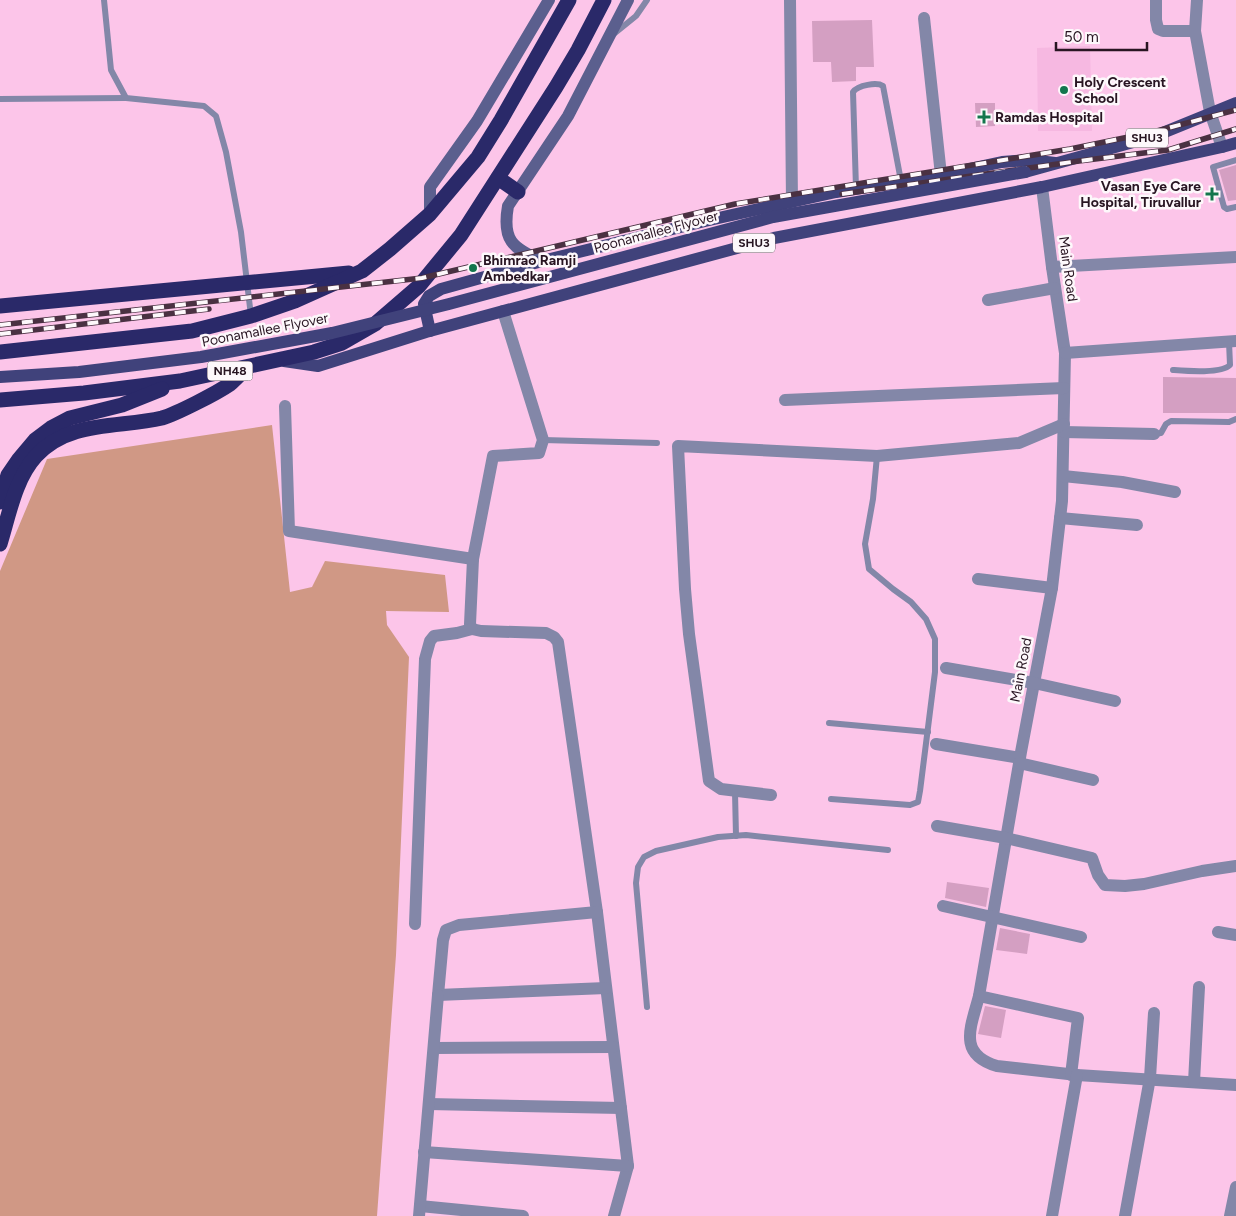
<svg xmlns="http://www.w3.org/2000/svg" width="1236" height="1216" font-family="Figtree,sans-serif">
<rect width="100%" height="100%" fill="#fcc5e9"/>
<!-- built -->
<path fill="#f6b8e1" d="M1090,46L1092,131H1038L1037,48Z"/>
<!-- green -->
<path fill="#d09885" d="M272,425L290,592L312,587L325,561L445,575L449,612L386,611L387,625L409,657L396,955L377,1216H0V571L47,459Z"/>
<!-- building -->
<g fill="#d49fc2">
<path d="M872,20L874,67H856V81L832,82L831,62H813L812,21Z"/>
<path d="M975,103H995V126L976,127Z"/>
<path d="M1236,165V200L1228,201L1219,170Z"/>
<path d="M1163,377L1236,378V413H1163Z"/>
<path d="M947,882L989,888L986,907L945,898Z"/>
<path d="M1000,928L1030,934L1027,954L996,950Z"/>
<path d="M985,1006L1006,1010L1001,1038L978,1034Z"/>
</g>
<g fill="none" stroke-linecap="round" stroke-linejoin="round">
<!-- lane -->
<g stroke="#8387a8" stroke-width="6">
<path d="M104,0L111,70L126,98L204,106L216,116L226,152L241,232L251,316"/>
<path d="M615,33L636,16L647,0"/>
<path d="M0,99L126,98"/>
<path d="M1236,160L1213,167L1224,207L1227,209L1236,207"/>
<path d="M856,188L853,92C858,85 877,82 883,86L901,181"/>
<path d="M1173,370C1186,371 1221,374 1230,365L1229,342"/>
<path d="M1154,434L1161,433L1166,424L1171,421L1229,422L1236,419"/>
<path d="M543,440L657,443"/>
<path d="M829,723L928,732"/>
<path d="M735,792L736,836"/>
<path d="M831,799L910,805L918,802L920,791L935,672V639L926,619L911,602L893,589L869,569L865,544L873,499L877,456"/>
<path d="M647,1007L636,883L638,867L644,857L656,851L718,837L746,835L888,850"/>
</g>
<!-- street -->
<g stroke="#8387a8" stroke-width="12">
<path d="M790,0L792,202"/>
<path d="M1156,0V20L1158,29L1163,31H1195"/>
<path d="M1197,0L1195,31L1210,112L1222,147"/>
<path d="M924,18L941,175"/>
<path d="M1042,187L1052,267L1065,353L1062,501L1052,588L1021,752L979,996C971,1027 957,1054 997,1066L1077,1075L1236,1085"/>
<path d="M1052,267L1236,257"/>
<path d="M988,300L1055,288"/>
<path d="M503,311L543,440L539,453L493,456L473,559L470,624L472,629L481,631L546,633L554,637L558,642L597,912L628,1166L614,1216"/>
<path d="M1065,353L1236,341"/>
<path d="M785,400L1064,388"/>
<path d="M285,406L289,531L473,559"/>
<path d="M1064,432L1154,434"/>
<path d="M1063,476L1122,482L1175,492"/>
<path d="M1060,518L1137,525"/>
<path d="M978,579L1052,588"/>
<path d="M946,668L1034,683L1115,701"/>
<path d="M936,744L1020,758"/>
<path d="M1019,763L1093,780"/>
<path d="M771,795L721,789L709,781L689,634L685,589L678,446L877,456L1019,443L1064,424"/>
<path d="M937,826L1006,838L1092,858L1098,875L1105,885L1125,886L1144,884L1202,871L1236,866"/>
<path d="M943,906L1081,937"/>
<path d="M597,912L459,925L446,930L443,940L438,995L606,988"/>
<path d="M415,924L425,659L430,641L434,636L457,633L472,629"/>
<path d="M1218,932L1236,935"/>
<path d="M979,996L1078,1018L1071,1075"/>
<path d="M434,1048L613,1047"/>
<path d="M1194,1082L1199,987"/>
<path d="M429,1104L621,1108"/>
<path d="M424,1152L628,1166"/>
<path d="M420,1206L523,1216"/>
<path d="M419,1216L438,995"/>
<path d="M1052,1216L1077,1075"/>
<path d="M1125,1216L1150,1078L1154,1013"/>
<path d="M1230,1216L1236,1187"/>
</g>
<!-- secondary -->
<g stroke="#5b5f8e" stroke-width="12">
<path d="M430,214V187L477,121L549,0"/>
<path d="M542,261C512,248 502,240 508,206L568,116L628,0"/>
</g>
<!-- primary -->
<g stroke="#40427b" stroke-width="12">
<path d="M1025,172L1155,136L1236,103"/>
<path d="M430,331L424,304L429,296L441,289L542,261L705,221L836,192L941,175L1002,162L1030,160L1055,163"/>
<path d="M284,361L318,366L426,332L774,238L1042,187L1222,147L1236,143"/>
</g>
<!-- highway -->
<g stroke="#2a2969" stroke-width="15">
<path d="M498,178L518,192"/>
<path d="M0,306L349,273"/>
<path d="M0,352L192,331L251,316L295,301L362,271L390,249L430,214L478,157L501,120L569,0"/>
<path d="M0,400L84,393L180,381L314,352L342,343L375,324L419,286L461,235L556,87L578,50L604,0"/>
<path d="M0,502L8,475L19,459L35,440L51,428L70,418L122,405L162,389"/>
<path d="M0,544C9,515 15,479 36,456C69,420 119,428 162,418C176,414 217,393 230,384C236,379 241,373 247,368"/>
</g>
<defs>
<g id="rail">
<path d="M842,194L1079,161L1168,150L1236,129"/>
<path d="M0,325L422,278L735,204L1070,149L1153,132L1236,110"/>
<path d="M0,334L209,309"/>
</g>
</defs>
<!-- rail casing -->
<use href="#rail" stroke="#4a3142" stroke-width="5.5"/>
<!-- rail -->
<use href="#rail" stroke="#fdf8fb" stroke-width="4" stroke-dasharray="11" stroke-linecap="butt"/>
<!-- primary-bridge -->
<path stroke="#40427b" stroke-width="12" d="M0,377L79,372L201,357L332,333L449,304L773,217L1025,172"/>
</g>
<!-- markers -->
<g fill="#13764d" stroke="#fdf8fb" stroke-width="2">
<circle cx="1064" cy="90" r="5"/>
<path d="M981.5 109.5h5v5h5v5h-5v5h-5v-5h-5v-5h5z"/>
<path d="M1209.5 186.5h5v5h5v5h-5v5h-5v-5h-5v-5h5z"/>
<circle cx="473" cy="268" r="5"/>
</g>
<g text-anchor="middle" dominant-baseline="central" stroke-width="5" stroke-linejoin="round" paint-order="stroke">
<!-- shield labels -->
<g fill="#fdf8fb" stroke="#685963" stroke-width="1">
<rect x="1126" y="128.5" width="42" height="19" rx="4"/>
<rect x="733" y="233.5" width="42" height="19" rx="4"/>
<rect x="207.5" y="361.5" width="45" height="19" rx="4"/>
</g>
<g font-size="12" font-weight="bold" fill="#281522">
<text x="1147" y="138">SHU3</text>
<text x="754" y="243">SHU3</text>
<text x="230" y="371">NH48</text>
</g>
<!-- poi labels -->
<g font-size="14" font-weight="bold" fill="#281522" stroke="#fdf8fb" text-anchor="start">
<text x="1074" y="82">Holy Crescent<tspan x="1074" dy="16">School</tspan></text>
<text x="995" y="117">Ramdas Hospital</text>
<text x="1201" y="186" text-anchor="end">Vasan Eye Care<tspan x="1201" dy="16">Hospital, Tiruvallur</tspan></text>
<text x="483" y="260">Bhimrao Ramji<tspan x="483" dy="16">Ambedkar</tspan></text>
</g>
<!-- street labels -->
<g font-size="14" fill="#281522" stroke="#fdf8fb">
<text transform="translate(656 232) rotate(-15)">Poonamallee Flyover</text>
<text transform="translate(1068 269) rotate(82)">Main Road</text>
<text transform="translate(265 330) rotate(-11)">Poonamallee Flyover</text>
<text transform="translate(1021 670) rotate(-79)">Main Road</text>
</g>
</g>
<!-- scale -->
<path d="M1056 42v8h91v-8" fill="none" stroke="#281522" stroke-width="2.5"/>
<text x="1064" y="42" font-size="15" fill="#281522" stroke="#fdf8fb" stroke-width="4" paint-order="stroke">50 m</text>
</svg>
